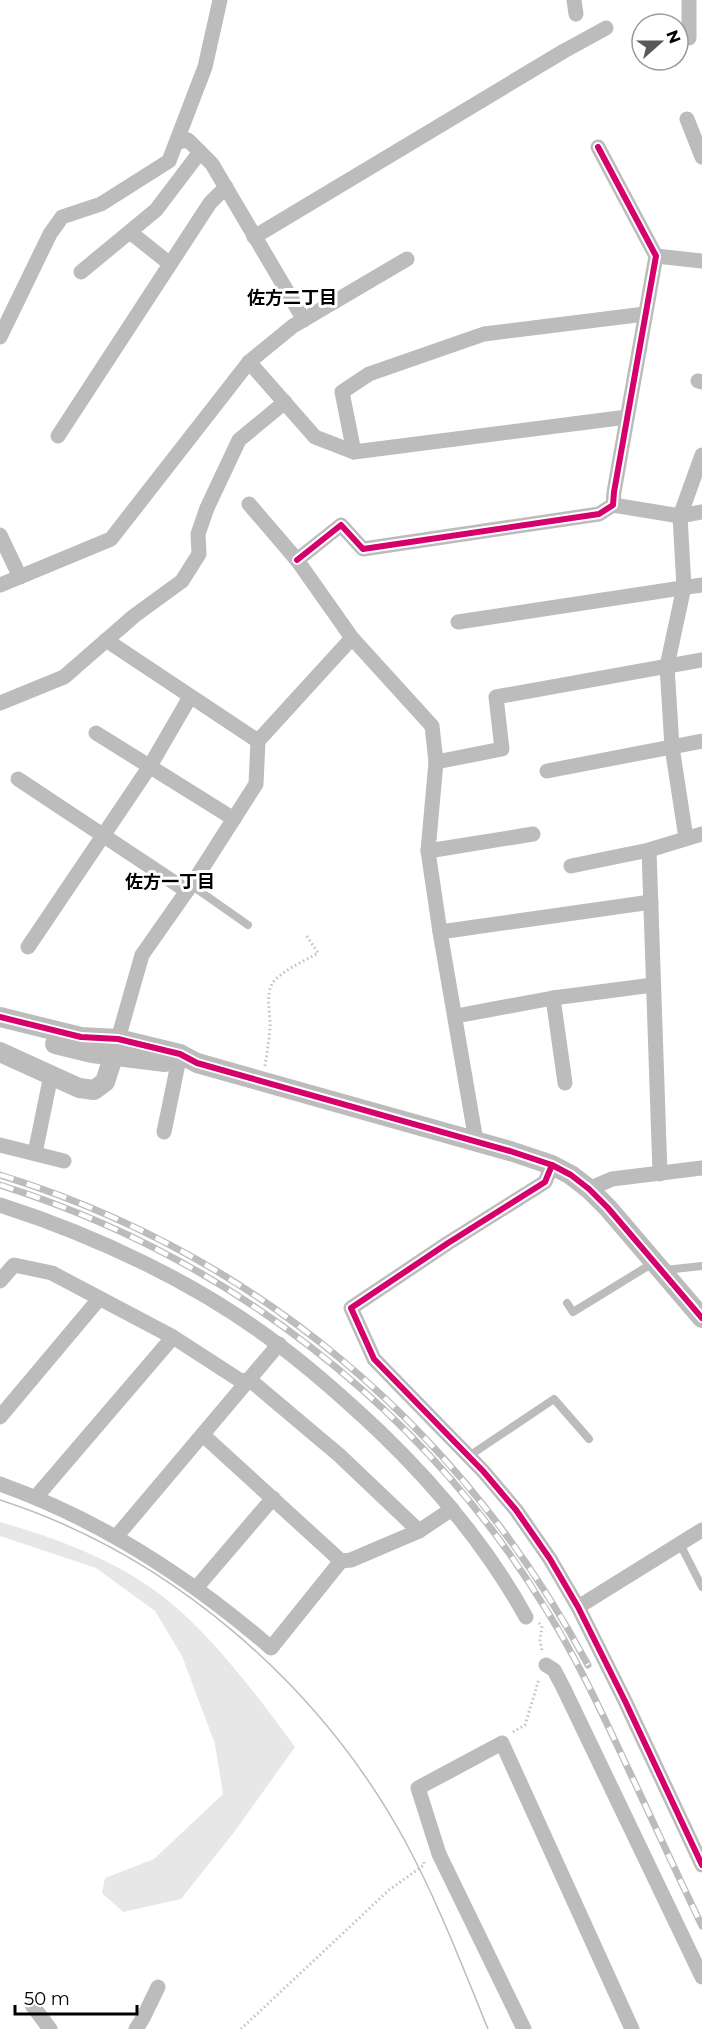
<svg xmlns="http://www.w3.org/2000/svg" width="702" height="2029" font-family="Montserrat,'Noto Sans JP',sans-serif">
<rect width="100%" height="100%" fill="#fff"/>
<!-- green -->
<path fill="#e7e7e7" d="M0,1522C50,1536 104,1556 147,1585C204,1623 255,1693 295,1747L235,1831L181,1899L123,1912L102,1893L105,1878L154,1859L223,1794L215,1744L182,1656L155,1611L96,1568L0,1536Z"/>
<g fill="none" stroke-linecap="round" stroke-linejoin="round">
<!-- path -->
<g stroke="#c2c2c2" stroke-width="3" stroke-dasharray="1.5 3" stroke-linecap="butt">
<path d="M265,1066C267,1053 269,1041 270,1028C271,1012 263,990 277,978C289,967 305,961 318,953L306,935"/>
<path d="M539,1623L542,1626L540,1640L542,1651"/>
<path d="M513,1732L525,1725L539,1679"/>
<path d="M241,2029L389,1890L424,1865V1860"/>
</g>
<!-- service -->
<g stroke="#bcbcbc" stroke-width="8">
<path d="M191,885L248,925"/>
<path d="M665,1270L702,1266"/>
<path d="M567,1303L573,1312L653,1263"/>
<path d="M469,1456L554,1399L589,1439"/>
<path d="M680,1544L702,1587"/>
</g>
<!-- minor -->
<g stroke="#bcbcbc" stroke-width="15">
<path d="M574,0L576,14"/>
<path d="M689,38V0"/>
<path d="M687,119L702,157"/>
<path d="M177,142L188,140L212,164L304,320"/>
<path d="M130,232L170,264"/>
<path d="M254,237L564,51L606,28"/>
<path d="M656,256L702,261"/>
<path d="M81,272L156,210L200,152"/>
<path d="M0,337L50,234L62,217L101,204L169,161L205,67L220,0"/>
<path d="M249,362L315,437L354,452L627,417"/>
<path d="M698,381L702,382"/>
<path d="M58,436L210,203L226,187"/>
<path d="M354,452L342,392L369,374L484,334L645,314"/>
<path d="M249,504L297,560L352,638L432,726L436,762L428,851L440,932L476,1141"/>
<path d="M613,505L680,516L702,512"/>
<path d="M0,535L20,577"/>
<path d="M297,560L341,525L363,549L599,514L613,505L614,492L656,256L598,147"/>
<path d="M0,585L111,539L249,362L293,326L407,259"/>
<path d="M458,622L702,585"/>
<path d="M106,640L258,741"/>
<path d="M0,703L64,677L134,616L182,581L199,554L198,534L207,508L239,440L285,402"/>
<path d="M96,733L234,819"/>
<path d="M436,762L502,749L496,697L702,660"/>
<path d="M547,771L702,741"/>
<path d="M18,779L187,891"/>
<path d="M686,838L672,747L667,666L684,587L680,516L702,455"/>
<path d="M649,850L660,1174"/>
<path d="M428,851L533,834"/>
<path d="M571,866L649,850L702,834"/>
<path d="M440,932L651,902"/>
<path d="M28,947L150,766L190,697"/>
<path d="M553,998L565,1083"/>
<path d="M456,1016L553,998L653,985"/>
<path d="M118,1039L142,955L196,878L256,784L258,741L352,638"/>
<path d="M164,1132L180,1054"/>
<path d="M0,1145L64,1161"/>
<path d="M35,1153L51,1075"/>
<path d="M552,1165L545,1182L448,1243L351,1308L374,1359L483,1471L516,1510L550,1559L578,1607L625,1701L702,1865"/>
<path d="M589,1189L612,1179L702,1168"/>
<path d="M0,1205C97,1236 199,1284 280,1346C315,1372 348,1402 380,1432C437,1487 488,1548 526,1617"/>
<path d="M0,1281L14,1265L52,1273L173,1337L241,1381L250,1380L339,1455L419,1531"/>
<path d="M0,1417L99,1299"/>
<path d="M203,1435L341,1561"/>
<path d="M0,1484C101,1520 190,1578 271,1648L341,1561L351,1560L419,1531L452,1509"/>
<path d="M36,1497L173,1337"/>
<path d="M116,1537L279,1344"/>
<path d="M197,1587L273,1498"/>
<path d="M578,1607L702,1530"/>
<path d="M546,1665L554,1670L563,1687L702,1977"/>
<path d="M32,2005L50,2029"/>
<path d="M136,2029L143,2018L158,1987"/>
<path d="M524,2029L439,1854L418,1788L502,1743L632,2029"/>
</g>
<!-- tertiary -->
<g stroke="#bcbcbc" stroke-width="20">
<path d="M0,1017L81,1037L118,1039L180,1054L197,1063L510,1151L552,1165L571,1175L589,1189L608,1208L702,1318"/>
<path d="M55,1044L92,1053L165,1062"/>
<path d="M0,1052L79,1088L94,1090L105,1082L117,1045"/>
</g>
<!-- tram -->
<path stroke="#bcbcbc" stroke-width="1.5" d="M0,1500C170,1555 318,1683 404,1839C437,1900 462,1965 488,2029"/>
<defs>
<g id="rail">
<path d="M0,1175C257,1254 462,1429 588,1665"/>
<path d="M0,1185C227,1256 424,1408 547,1611C577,1659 601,1711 625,1762C651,1817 676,1872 702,1926"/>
</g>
</defs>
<!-- rail casing -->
<use href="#rail" stroke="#bcbcbc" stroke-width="7"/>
<!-- rail -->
<use href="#rail" stroke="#fff" stroke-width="4.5" stroke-dasharray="14" stroke-linecap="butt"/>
<defs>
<g id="cycleway">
<path d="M297,560L341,525L363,549L599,514L613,505L614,492L656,256L598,147"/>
<path d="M0,1017L81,1037L118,1039L180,1054L197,1063L510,1151L552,1165L571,1175L589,1189L608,1208L702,1318"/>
<path d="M552,1165L545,1182L448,1243L351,1308L374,1359L483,1471L516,1510L550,1559L578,1607L625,1701L702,1865"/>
</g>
</defs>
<!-- cycleway casing -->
<use href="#cycleway" stroke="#fff" stroke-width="10"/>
<!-- cycleway -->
<use href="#cycleway" stroke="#d6006c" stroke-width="6"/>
</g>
<g text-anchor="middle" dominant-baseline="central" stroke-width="6" stroke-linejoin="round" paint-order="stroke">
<!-- neighbourhood labels -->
<g font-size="18" font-weight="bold" fill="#000" stroke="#fff">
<text x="292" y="298">佐方二丁目</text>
<text x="170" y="882">佐方一丁目</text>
</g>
</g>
<!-- north arrow -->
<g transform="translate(660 42) rotate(69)"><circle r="28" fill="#ffffff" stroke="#999999" stroke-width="1.5"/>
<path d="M0-4.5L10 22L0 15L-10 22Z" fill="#595959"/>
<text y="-9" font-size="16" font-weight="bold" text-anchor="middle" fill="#000000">N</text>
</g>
<!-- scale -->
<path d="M15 2005v9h122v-9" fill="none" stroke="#000000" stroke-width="3"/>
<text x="24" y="2005" font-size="18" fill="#000000" stroke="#ffffff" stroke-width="4.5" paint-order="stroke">50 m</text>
</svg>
